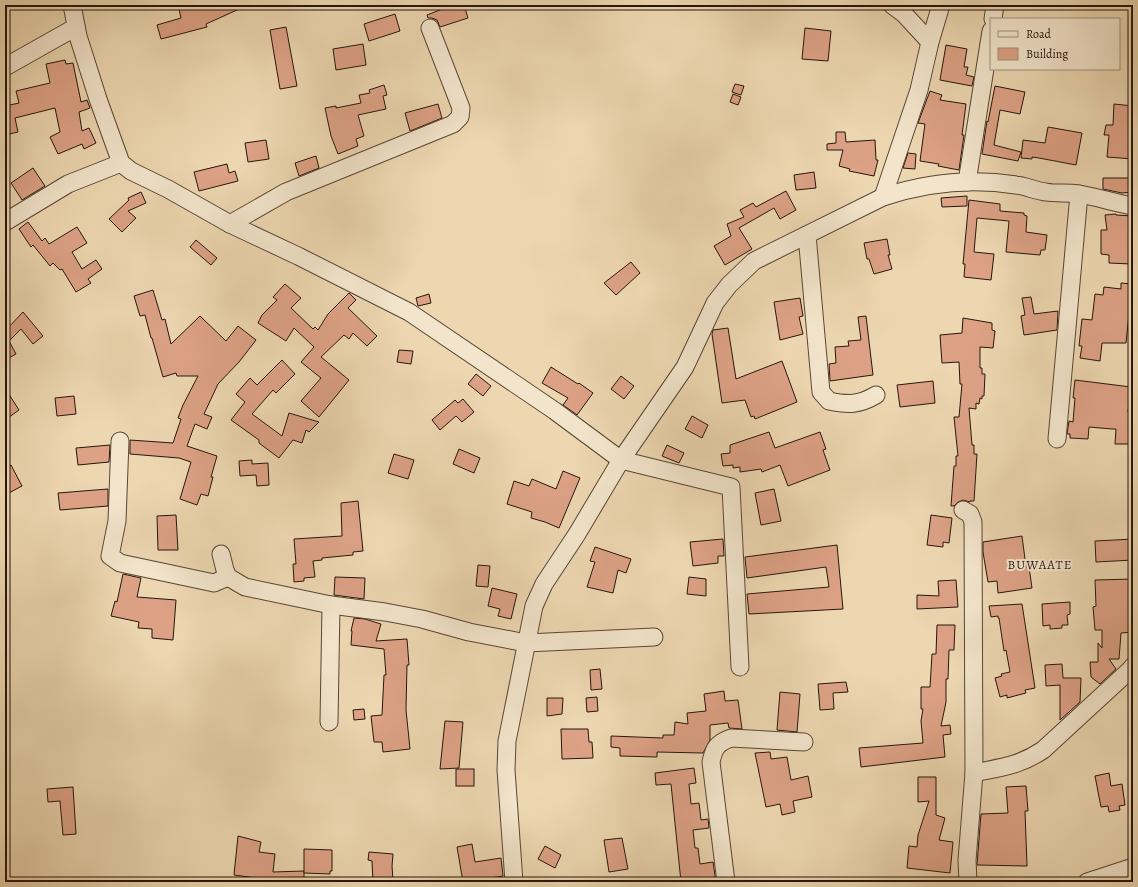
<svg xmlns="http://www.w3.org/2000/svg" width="1138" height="887" font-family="Alegreya,serif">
<rect width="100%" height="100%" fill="#edd7b1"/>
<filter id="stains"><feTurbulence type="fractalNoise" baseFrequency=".005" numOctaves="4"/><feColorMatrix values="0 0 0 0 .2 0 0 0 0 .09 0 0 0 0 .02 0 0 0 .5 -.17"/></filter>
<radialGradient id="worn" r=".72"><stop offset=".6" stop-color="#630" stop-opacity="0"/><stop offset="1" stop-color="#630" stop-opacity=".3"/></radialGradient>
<!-- building -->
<g fill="#dda286" stroke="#27150c">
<path d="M178,5H248L206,24L207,27L161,39L157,25L181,18Z"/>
<path d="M444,5H464L468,18L440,27L437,20L432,18H428L427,15L445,8Z"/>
<path d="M395,14L400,31L369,41L364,24Z"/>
<path d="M286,27L297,86L280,89L270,30Z"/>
<path d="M805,28L831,31L828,61L802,59Z"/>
<path d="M363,44L366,65L336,70L333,49Z"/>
<path d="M946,45L967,49L964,67H968L966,75L974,77L972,86L940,80Z"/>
<path d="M65,60L66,64L73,63L81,102L87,100L90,108L79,112L82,131L89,128L96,143L84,149L82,144L58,154L50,137L60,132L55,108L15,118L18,132L5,135V106L19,103L16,91L50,83L46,64Z"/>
<path d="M735,84L744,86L741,95L732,92Z"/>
<path d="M384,85L387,95L383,96L386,109L358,115L364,136L356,139L358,146L338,154L331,136L325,108L336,106V108L361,103L359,95L370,93L369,90Z"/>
<path d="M995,86L1025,92L1020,114L1000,110L994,145L1021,152L1018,161L982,154L987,121L988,122Z"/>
<path d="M930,91L942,95L940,100L966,104L962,135H964L959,170L938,166L939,164L920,161L925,124L918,123Z"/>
<path d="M733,94L741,97L738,105L730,102Z"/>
<path d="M438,104L442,118L410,131L405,113Z"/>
<path d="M1114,104L1133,106V159L1107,157L1109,135H1104L1106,125H1113Z"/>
<path d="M1048,127L1082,133L1076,165L1039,158L1032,157V159L1021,158L1023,140L1045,143Z"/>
<path d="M836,132H845L846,142L875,140L876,160H878L874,176L849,171L850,169L839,166L843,150H827V144L836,143Z"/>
<path d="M266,140L269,159L248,162L245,143Z"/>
<path d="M908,153L916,154L915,169L903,168Z"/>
<path d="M316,156L319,168L299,176L295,163Z"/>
<path d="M227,164L229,173L235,171L238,181L199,191L194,172Z"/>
<path d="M33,168L45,186L22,200L11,183Z"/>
<path d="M814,172L816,188L796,190L794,175Z"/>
<path d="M1103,178H1133V192L1122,193L1103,189Z"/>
<path d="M786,191L796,210L780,219L774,208L739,228L752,249L725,265L714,246L731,236L727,224L744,217L740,210L753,203L756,207Z"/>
<path d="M141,192L146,203L128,211L136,218L122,232L109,219L129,200L128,198Z"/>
<path d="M967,196V206L942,207L941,198Z"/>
<path d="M969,200L1000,204V211L1024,213V215L1027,216L1026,232L1047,235L1045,250H1041L1040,255L1006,252L1009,221L977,218L974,252L994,254L991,280L964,277L965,264H963Z"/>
<path d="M1116,214V215L1133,216V234H1129V255H1131V264L1109,263V255L1101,254V230H1107L1105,215Z"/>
<path d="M28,222L42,241L45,238L49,244L77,227L87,243L72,252L82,269L96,260L102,269L88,279L91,283L76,292L62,269L60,270L53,263L50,266L33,245L31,247L19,229Z"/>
<path d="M887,239L890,255H888L892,269L874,274L869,259H867L864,243Z"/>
<path d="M196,240L217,258L211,265L190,247Z"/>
<path d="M631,262L640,273L616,295L604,283Z"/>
<path d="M1121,283L1132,284L1126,343H1102L1100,361L1080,358L1082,346H1079L1082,319L1092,320L1095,294L1103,295L1104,287L1121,289Z"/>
<path d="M285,284L301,298L291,308L313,329L315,327L318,330L328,314L349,293L356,300L348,308L377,336L367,346L353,333L349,339L344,335L321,357L349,380L319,417L301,401L321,378L301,362L314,347L294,328L286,341L258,323L262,315L277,300L273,297Z"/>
<path d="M153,290L162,320L165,319L171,344L200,316L226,341L238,326L256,340L239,362L218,384L204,414L212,417L207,429L195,424L187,446L217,456L211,477H213L208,496L201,494L197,505L180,499L191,462L179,458L130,454V440L173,443L181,419L178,418L183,405L198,376H177L176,373L163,377L152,338H151L145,315L140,316L134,296Z"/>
<path d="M429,294L431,303L418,306L416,298Z"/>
<path d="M1031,297L1034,314L1058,311L1057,330L1024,335L1021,316L1025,315L1022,298Z"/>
<path d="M800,298L803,316L799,317L803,334L780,340L774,302Z"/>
<path d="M23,312L43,336L33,344L21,329L9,341L16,354L5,360V331Z"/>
<path d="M866,316L873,375L830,381L829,364L836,363L835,347L849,346L848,341L861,340L858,317Z"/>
<path d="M963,318L992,323V330L995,331L993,348L980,347V368H982V374H985L984,396H982V399L980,398L979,404L976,403V409L969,408L972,445H974V454H977L974,501H970V502L963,500L958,502L954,506H951L954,466H956V456H958L954,417H959L962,384H960L959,362L942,363L940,335L962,333Z"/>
<path d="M728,328L736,379L782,361L797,402L755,419L754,416L751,417L745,400L722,403L712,334L713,330Z"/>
<path d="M399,350L413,351L411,364L397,362Z"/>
<path d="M282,360L295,374L276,393L273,390L252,414L282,436L289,413L319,422L309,432L306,430L302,443L293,440L279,458L259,443V440L231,420L245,402L236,394L250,378L257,385Z"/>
<path d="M551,367L578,384L579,383L593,393L577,415L563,405L568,398L542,383Z"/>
<path d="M476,374L491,386L483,396L468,384Z"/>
<path d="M621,376L634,386L624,399L611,389Z"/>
<path d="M1075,380L1131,387L1128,412H1133V444H1115L1116,429H1112L1089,427L1088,439L1070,438V434H1067L1069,421L1073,422L1075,398H1073Z"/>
<path d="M933,381L935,403L900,407L897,385Z"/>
<path d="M5,388L19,410L5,420Z"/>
<path d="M74,396L76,414L57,416L55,398Z"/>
<path d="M463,399L474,412L462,422L456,416L440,430L432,420L455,400L458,403Z"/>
<path d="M692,416L708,425L702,438L685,429Z"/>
<path d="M769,432L775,448L820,432L826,449L823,450L830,470L788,486L780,465L762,472L761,469L740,472V467L733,468V465L723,466L721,454L730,453V445Z"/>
<path d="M110,445L109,462L78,465L76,448Z"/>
<path d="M667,445L684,453L679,463L662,456Z"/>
<path d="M459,449L480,458L474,473L453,464Z"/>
<path d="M394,454L414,460L408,479L388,473Z"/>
<path d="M252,460V464L268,463L269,485L257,486L256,475L240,476L239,461Z"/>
<path d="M11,465L22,486L5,495V469Z"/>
<path d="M563,471L580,478L559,528L545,522L531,518L532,512L507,504L514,481L529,486L532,479L556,489Z"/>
<path d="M108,489V506L60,510L58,493Z"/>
<path d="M774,489L781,521L761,525L755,493Z"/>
<path d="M358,501L363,551L353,552V555L322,558V560L313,561L315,577L304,578V581L294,582L293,564H296L294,539L342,536L341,503Z"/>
<path d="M176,515L178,550H158L157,516Z"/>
<path d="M931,515L952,518L949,543L943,542V547L927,545Z"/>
<path d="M1022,536L1026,567H1029L1032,588L998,593L997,581L988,582L983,552V542Z"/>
<path d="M723,539L724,556H718V563L693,566L690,542Z"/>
<path d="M1133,539V560L1096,562L1095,541Z"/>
<path d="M837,545L843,609L749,614L747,594L829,587L826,567L747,578L745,557Z"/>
<path d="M595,547L631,559L626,573L618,570L613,593L587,587L595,562L590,561Z"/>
<path d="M478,565L490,566L488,587L476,586Z"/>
<path d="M123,574L141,578L137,597L176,600L173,640L152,638V629L138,628L139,622L111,616L115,601L117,602Z"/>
<path d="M335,577L365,578L364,599L334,595Z"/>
<path d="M689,577L706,579V596L687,594Z"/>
<path d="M1133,579V632L1121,633L1119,659H1109L1116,669L1100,684L1091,677L1090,662H1098V643L1102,648V630H1095L1093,607L1096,606L1095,580Z"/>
<path d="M956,580L958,607L917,609V595L939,596L938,581Z"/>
<path d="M492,588L517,594L511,619L498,616L500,609L488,606Z"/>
<path d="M1070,602V614L1067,615L1068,625H1062V628L1050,629V625L1043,626L1042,604Z"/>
<path d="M1022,604L1035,688L1025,690L1026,693L1007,698V695L1000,697L995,678L1002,676L1001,674L1010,672L1006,650L1004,651L999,618H998V616L991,617L989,606Z"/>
<path d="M354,618L365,619L381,624L376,641L407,639L409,665H407L406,710L410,749L383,752L382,742H374L371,716L382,715L384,675H386L384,649L351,645L352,631H351Z"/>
<path d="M937,625H955L954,650H949L948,679H946V702L941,726L950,725L951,734L943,735L945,757L861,767L859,748L923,743L921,721L923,709H921V687H930L932,654H936Z"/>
<path d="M1062,664L1063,678H1081L1080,702L1060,720V685L1046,686L1045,665Z"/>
<path d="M600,669L602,689L591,690L590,670Z"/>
<path d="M846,682L848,692L833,693L834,709L820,710L818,684Z"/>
<path d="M724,691L725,701L738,700L742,729L729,728L728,723L710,725V740L703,753L657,752V757L620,756V748L611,747V736L663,738V735H674L675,722L688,724L687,713L706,711L704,694Z"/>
<path d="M780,692L800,694L797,732L777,730Z"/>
<path d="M597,697L598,711L587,712L586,698Z"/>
<path d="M547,698H563L562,714L547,716Z"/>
<path d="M364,709L365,719L354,720L353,710Z"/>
<path d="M445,721L463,722L459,768L440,769Z"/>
<path d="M561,729H588L589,742H592L593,758L562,759Z"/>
<path d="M770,752L771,759L787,757L791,780L808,776L812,797L793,801L795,812L782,815L780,804L766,807L755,753Z"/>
<path d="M694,768L696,783L689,784L691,804L699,803L701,820L708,819L709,828L693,830L695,848H698L700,864L713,862L716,882H681L671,784L656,785L655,773Z"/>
<rect x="456" y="769" width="18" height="17"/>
<path d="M1109,773L1111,786L1122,784L1125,805L1119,806L1120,810L1109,812L1108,806L1101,807L1095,776Z"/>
<path d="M918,777H936V815L945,818L939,840L953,842L950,873L907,868L909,846L917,847L918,835L929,801L918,802Z"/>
<path d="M1026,786L1028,811H1025L1027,866L977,865L981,814L1008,813L1006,787Z"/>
<path d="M73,787L76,834L63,835L60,801L48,802L47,789Z"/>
<path d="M238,836L261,842L259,852L275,854L273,872L304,871V882H263V879L234,875Z"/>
<path d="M622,838L628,869L609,872L604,840Z"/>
<path d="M472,844L475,862L501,858L503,876L473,881V882H463L457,847Z"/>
<path d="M545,846L561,855L555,868L538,859Z"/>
<path d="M304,849L332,850V871H330V874L304,873Z"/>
<path d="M369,852L393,854L392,866L393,880L373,882L372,861L368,860Z"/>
</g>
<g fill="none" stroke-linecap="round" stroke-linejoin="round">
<defs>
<g id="minor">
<path d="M72,5L78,36L98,99L121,163L131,171L168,189L230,224L298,256L409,312L555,411L621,460L731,487L740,667"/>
<path d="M892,5L904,14L930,42"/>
<path d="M993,19L995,5"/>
<path d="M5,67L76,27"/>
<path d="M967,182L991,31"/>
<path d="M883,197L919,90L930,42L941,5"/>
<path d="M5,222L68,184L121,163"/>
<path d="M230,224L286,192L453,124L460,117L461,108L430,28"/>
<path d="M807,235L821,392L829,401C848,405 859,405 876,395"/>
<path d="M1057,439L1079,194"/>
<path d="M120,441L117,521L110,556L120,563L214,583L228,577"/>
<path d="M963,510L970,514L973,522L974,773L967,860L968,882"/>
<path d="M221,554L225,570L228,577L245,587L331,605L385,612L422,619L469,632L526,643L654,637"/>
<path d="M329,722L331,605"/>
<path d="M974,773C1002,767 1019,766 1043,750L1131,669L1133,666"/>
<path d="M514,882L506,770L507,741L534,606L544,584L577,534L621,460L685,367L715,303L729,285L754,261L883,197C925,183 972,178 1016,185C1026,186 1036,191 1046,192C1057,194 1068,192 1079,194C1097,197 1115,203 1133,206"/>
<path d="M726,882L711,762C714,748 717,743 731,738L804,742"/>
<path d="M1087,882L1133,867"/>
</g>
</defs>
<!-- minor casing -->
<use href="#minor" stroke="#584635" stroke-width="19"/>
<!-- minor -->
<use href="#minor" stroke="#f3e5cc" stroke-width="17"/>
</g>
<g text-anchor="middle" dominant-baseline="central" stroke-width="4" stroke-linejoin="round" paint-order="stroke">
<!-- quarter labels -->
<g font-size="13" letter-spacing="1" fill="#27150c" stroke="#f3e5cc">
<text x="1040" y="564">BUWAATE</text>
</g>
</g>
<!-- margin -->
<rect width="1138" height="887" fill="none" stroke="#edd7b1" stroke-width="20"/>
<rect x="6" y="6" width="1126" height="875" fill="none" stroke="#27150c" stroke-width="2"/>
<rect x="10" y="10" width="1118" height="867" fill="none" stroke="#27150c"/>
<!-- legend -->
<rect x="990" y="18" width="130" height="52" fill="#f3e5cc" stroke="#a1927f"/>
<rect x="998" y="31" width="20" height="6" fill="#f3e5cc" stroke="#a1927f"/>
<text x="1026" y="38" font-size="12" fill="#27150c">Road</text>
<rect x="998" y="48" width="20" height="12" fill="#dda286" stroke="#a1927f"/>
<text x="1026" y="58" font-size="12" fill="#27150c">Building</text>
<rect width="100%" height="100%" filter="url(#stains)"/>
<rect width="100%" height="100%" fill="url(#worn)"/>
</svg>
